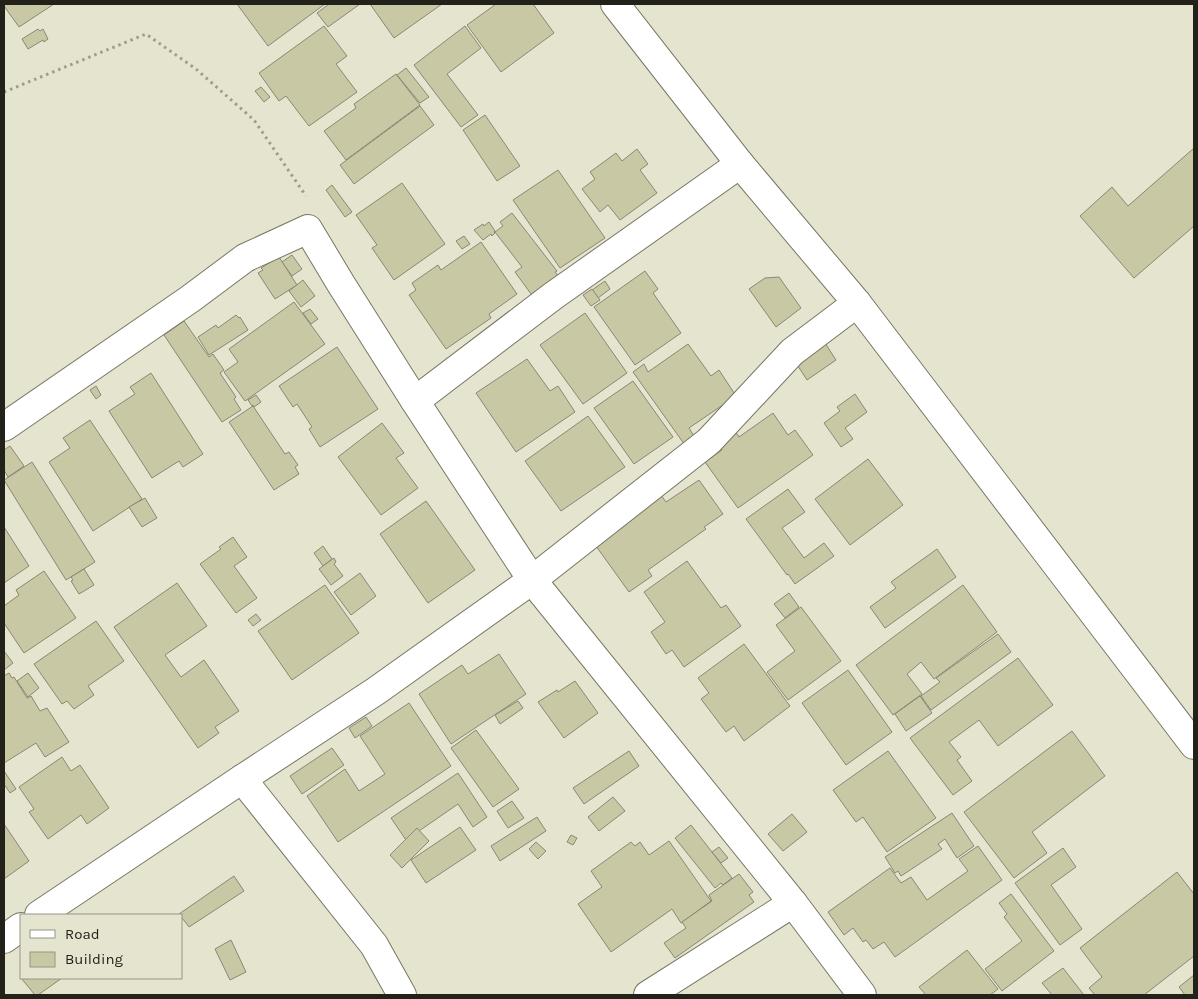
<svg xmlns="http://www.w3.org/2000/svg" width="1198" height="999" font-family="Karla,sans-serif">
<rect width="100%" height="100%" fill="#e4e4cf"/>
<!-- building -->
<g fill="#c9c8a4" stroke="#888875">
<path d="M4,4H54L19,27L4,6Z"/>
<path d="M237,4H325L268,46Z"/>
<path d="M329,4H360L328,27L317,13Z"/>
<path d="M370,4H442L394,38Z"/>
<path d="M496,4H533L554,33L501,72L467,25Z"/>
<path d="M324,26L347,56L336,64L357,92L309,126L286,96L279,101L259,73Z"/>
<path d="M465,26L481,48L447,74L478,115L461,127L414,65Z"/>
<path d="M38,29L40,31L43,29L48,39L44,42L43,40L28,49L22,39Z"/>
<path d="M406,68L429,97L420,103L397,75Z"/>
<path d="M396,74L420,105L346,160L324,131L356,108L354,104Z"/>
<path d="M261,87L270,97L264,102L255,91Z"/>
<path d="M420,106L434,125L354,184L340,165Z"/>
<path d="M485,115L520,166L497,181L463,130Z"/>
<path d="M1194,148V226L1134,278L1080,216L1112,187L1128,206Z"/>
<path d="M637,149L648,164L640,170L657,193L620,220L608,205L600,212L582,189L595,179L590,172L616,153L622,161Z"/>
<path d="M558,170L605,238L560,268L513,200Z"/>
<path d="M402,183L445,244L394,280L372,248L377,245L356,215Z"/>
<path d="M332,185L352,212L345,217L326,190Z"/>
<path d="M512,213L557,271L555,272L560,278L534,298L515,272L522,267L495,232L503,226L500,222Z"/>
<path d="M489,222L495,231L494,232L495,233L492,236L491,234L483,240L474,230L483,224L484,226Z"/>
<path d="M464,236L470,244L462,249L456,241Z"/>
<path d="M481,242L517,294L489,314L491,318L446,349L409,295L416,290L412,283L438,265L441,270Z"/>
<path d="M292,255L302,269L292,276L282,262Z"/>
<path d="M279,257L297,285L275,299L258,273L263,270L261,268Z"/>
<path d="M645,271L658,289L653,293L681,333L635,365L594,307Z"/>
<path d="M779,277L801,308L776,327L749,289L765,278Z"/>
<path d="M303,280L315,296L301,307L289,291Z"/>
<path d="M605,281L610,289L598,298L592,290Z"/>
<path d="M592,289L600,300L591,306L583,295Z"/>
<path d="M294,302L325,344L245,401L224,372L238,362L229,349Z"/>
<path d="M310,309L318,319L311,324L303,313Z"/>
<path d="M585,313L627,373L583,404L540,345Z"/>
<path d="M236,315L239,318L240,317L248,330L209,355L198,337L216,325L218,328Z"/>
<path d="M184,321L209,357L213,354L224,370L220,373L236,397L234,399L241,410L222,422L164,335Z"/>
<path d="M825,343L836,360L807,380L796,363Z"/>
<path d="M688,344L711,376L719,370L736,396L689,428L697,441L687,448L633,372L644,364L648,372Z"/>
<path d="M337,347L378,409L320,447L309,429L312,427L297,404L293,407L279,386Z"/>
<path d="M527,359L550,391L558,386L575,412L516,452L476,393Z"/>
<path d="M151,373L203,454L183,467L179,461L152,478L109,411L135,394L130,387Z"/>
<path d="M633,381L673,437L634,464L594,408Z"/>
<path d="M96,386L101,395L96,399L90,390Z"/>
<path d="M855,394L867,412L845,428L853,439L841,447L824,423L840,411L837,407Z"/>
<path d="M256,395L261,402L254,407L253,405L252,406L248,400Z"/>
<path d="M253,406L285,454L289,452L298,465L295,467L299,474L274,490L229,422Z"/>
<path d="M773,413L788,435L795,430L813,455L738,508L705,462L722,450L718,443L735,431L739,437Z"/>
<path d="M588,416L625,467L561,511L525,461Z"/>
<path d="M90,420L142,499L93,531L49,462L70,448L63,438Z"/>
<path d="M382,423L404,453L396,458L418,488L381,515L338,457Z"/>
<path d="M10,446L24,466L8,477L4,470V450Z"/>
<path d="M868,459L903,505L850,545L815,499Z"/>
<path d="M32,462L95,562L66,580L4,480Z"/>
<path d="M699,480L723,514L704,527L706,529L648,570L652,576L629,592L591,539L658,491L666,502Z"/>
<path d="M788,489L805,512L782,528L804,558L824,543L834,556L795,584L788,574L787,575L746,519Z"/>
<path d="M145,498L157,518L142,527L129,507Z"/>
<path d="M426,501L475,570L428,603L380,534Z"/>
<path d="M4,527L29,566L4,583Z"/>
<path d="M233,537L247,557L234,566L257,598L236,613L200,564L221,549L219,547Z"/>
<path d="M323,546L332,559L323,566L314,553Z"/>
<path d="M937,549L956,577L885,628L870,607L896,588L891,582Z"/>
<path d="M334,558L336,562L334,564L343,576L331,585L319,569Z"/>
<path d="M687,561L721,608L726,605L741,626L684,667L672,650L666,654L651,632L665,622L644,592Z"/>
<path d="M84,569L94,585L79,594L71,581L73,580L71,577Z"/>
<path d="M44,571L76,618L24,653L4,623V606L19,595L16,590Z"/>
<path d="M360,573L376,596L351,615L334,592Z"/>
<path d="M177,583L207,626L165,655L181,677L204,660L239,711L215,727L219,733L198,748L114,627Z"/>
<path d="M325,585L359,633L292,680L258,631Z"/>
<path d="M963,585L997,632L934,679L921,662L907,674L922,694L893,715L856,665Z"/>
<path d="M789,593L799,607L785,618L774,604Z"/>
<path d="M801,607L841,661L788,700L767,672L795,651L776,625Z"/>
<path d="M256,614L261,620L253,626L248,620Z"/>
<path d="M96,621L124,661L88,686L94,695L74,709L67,701L62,704L34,664Z"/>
<path d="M998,634L1011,652L931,710L921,696L940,682L936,678Z"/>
<path d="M744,644L790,706L744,741L734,726L726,732L701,699L709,693L698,678Z"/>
<path d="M4,651L13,663L4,670Z"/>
<path d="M499,654L526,694L451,744L419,694L462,665L468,674Z"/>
<path d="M1018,658L1053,705L998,746L979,720L949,742L961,757L957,760L972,781L953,795L910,738Z"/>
<path d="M848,670L892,732L846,765L802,703Z"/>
<path d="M9,673L12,678L14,677L27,698L31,696L40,711L47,708L69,742L45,757L36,743L4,763V676Z"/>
<path d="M28,673L39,688L28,697L17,681Z"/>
<path d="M575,681L598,713L564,738L538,702L557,690L558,692Z"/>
<path d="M920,696L932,713L906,731L895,714Z"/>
<path d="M518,701L523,708L500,724L495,715Z"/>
<path d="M409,703L451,766L338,842L307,796L345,769L359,791L385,774L360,736Z"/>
<path d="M366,717L372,726L355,738L349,728Z"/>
<path d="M476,730L519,789L493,807L451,748Z"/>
<path d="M1072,731L1105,776L1032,832L1047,853L1014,878L964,812Z"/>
<path d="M332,748L344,765L302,794L290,776Z"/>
<path d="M629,751L639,766L584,804L573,788Z"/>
<path d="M888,751L936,818L887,852L863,817L856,822L833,790Z"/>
<path d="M62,757L71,771L80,765L109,808L87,824L81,815L48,839L29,812L34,809L19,787Z"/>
<path d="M4,771L16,789L10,793L4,784Z"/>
<path d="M458,773L487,817L473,827L458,804L406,840L391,818Z"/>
<path d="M613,797L625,811L599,831L588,817Z"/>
<path d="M512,801L524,818L508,828L497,811Z"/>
<path d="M952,813L974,846L957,858L945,839L938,844L942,849L901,876L898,871L895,873L885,857Z"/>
<path d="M792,814L807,832L783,851L768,834Z"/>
<path d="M537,817L546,831L500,861L491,846Z"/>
<path d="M4,824L29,861L4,879Z"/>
<path d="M691,825L732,878L723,885L721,883L715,888L675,838Z"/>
<path d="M460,827L476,850L426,883L411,860Z"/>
<path d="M417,828L429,841L402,868L390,855Z"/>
<path d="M571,835L577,838L573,845L567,842Z"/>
<path d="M669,841L711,901L681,923L672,909L611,952L578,904L602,887L591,871L631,842L635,846L640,842L649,855Z"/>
<path d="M536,842L546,851L538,859L529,849Z"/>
<path d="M978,846L1002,880L895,957L884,942L873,949L866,940L863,942L853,928L844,935L828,912L890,868L901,883L911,877L927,900L968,871L959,859Z"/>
<path d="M719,847L728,858L721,863L712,852Z"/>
<path d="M1063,848L1076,867L1051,885L1082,929L1060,945L1015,883Z"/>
<path d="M1177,872L1194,894V956L1144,995H1095L1089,988L1102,977L1080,948Z"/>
<path d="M739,874L753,892L749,895L754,902L675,958L664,943L686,928L682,922L712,901L709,895Z"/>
<path d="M234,876L244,891L189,927L179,914Z"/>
<path d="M1011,894L1054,951L1002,991L985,969L1022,941L1004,917L1007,914L999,903Z"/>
<path d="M231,940L246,972L230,980L215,949Z"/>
<path d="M967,950L998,989L990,995H926L919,987Z"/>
<path d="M1063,968L1084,995H1052L1042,983Z"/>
<path d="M1194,975V995H1185L1179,987Z"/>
<path d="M21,978H62L38,995H35Z"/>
</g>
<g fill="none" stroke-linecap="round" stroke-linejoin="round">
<defs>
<g id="minor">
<path d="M615,4L740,164L857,303L1194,745"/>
<path d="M415,401L553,296L740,164"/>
<path d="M4,427L190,299L245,258L308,229L341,284L415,401L532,580L793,903L862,995"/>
<path d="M242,779L374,945L402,995"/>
<path d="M39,915L242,779L376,691L532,580L709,441L792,352L857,303"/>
<path d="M4,939L21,927"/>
<path d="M648,995L793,903"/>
</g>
</defs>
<!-- minor casing -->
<use href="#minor" stroke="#777764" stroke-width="30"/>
<!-- path -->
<path stroke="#9d9d8d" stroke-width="3" stroke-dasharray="2.5 4" stroke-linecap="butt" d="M4,92L146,34L196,69L254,120L306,196"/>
<!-- minor -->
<use href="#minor" stroke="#fff" stroke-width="28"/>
</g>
<!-- border -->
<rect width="1198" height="999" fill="none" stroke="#22221a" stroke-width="10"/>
<!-- legend -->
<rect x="20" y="914" width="162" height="65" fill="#e4e4cf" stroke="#969687"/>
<rect x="30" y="930" width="25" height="8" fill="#ffffff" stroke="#969687"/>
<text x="65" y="939" font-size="15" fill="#22221a">Road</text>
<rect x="30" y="952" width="25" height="15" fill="#c9c8a4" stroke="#969687"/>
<text x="65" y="964" font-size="15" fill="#22221a">Building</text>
</svg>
